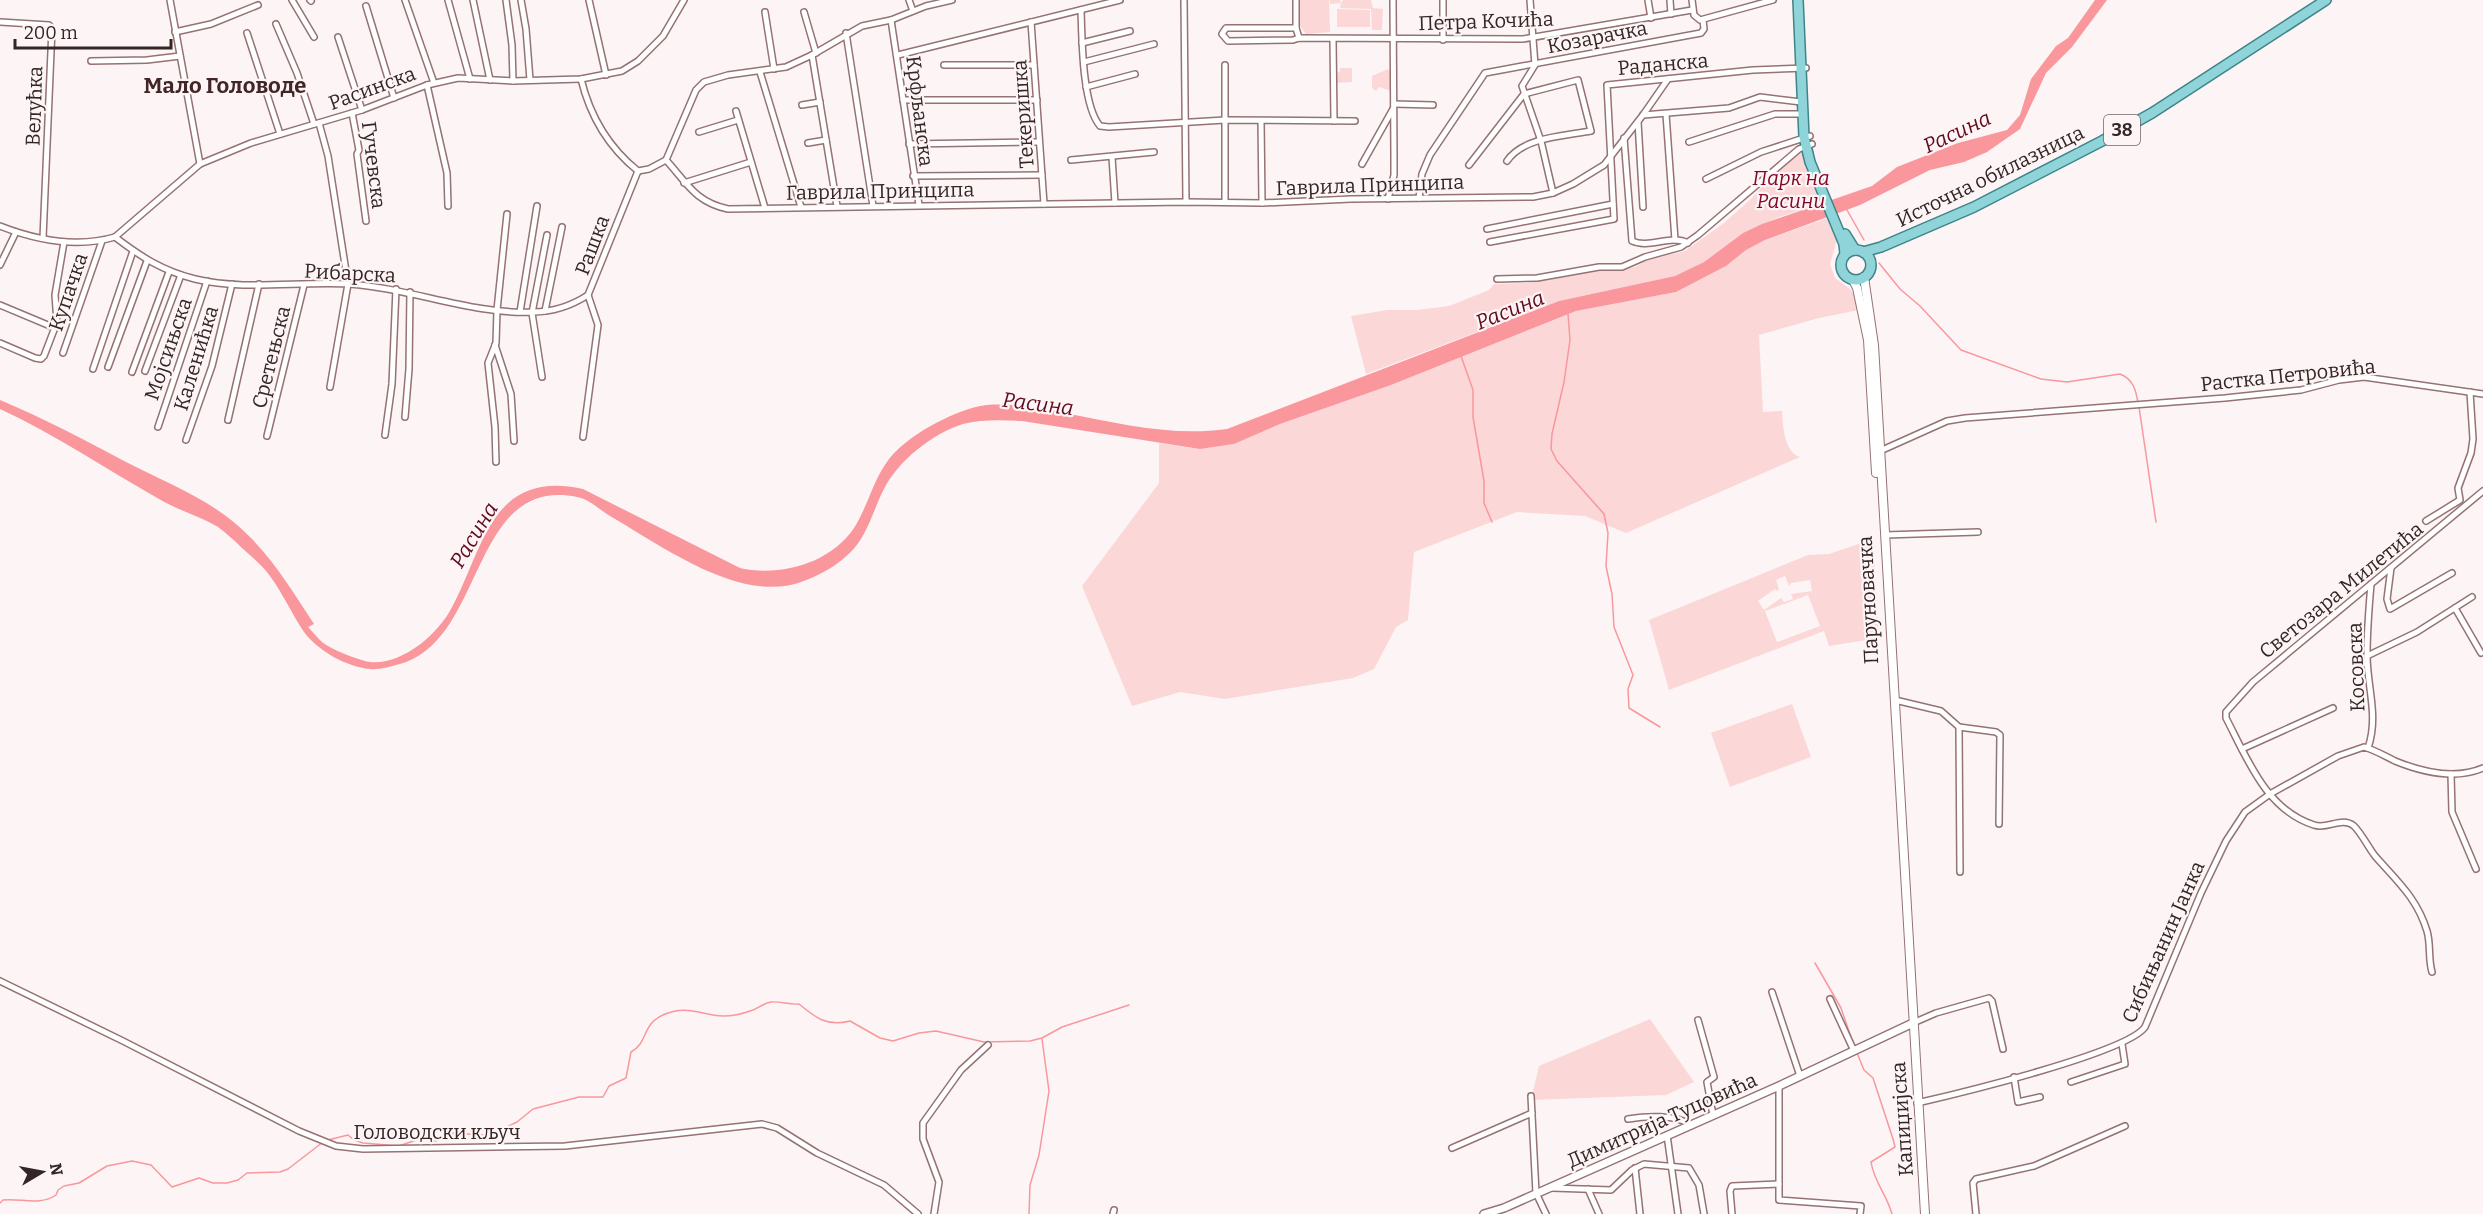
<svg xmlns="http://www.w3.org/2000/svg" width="2483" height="1214" font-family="Bitter,serif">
<rect width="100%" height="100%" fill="#fdf5f5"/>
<!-- green -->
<g fill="#fbd7d8" fill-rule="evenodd">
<path d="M1300,0H1329L1330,32L1306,34L1300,26Z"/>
<path d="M1330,0H1340L1341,3L1343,0H1371L1373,8L1383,9L1382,30H1372L1371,9L1340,8L1341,3L1330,4Z"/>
<path d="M1337,9L1370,10V27H1337Z"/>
<path d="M1340,68H1352V82L1336,83V73L1340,72Z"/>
<path d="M1388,69L1392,74L1391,91L1379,87L1376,91L1372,88V76Z"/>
<path d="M1802,151L1822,203L1779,217L1743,233L1704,262L1675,276L1559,301L1366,374L1351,316L1387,310H1417L1449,306L1489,290L1494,284L1527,283L1598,270H1621L1635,267L1648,260L1685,251L1724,223L1752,198L1767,181Z"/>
<path d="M1828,218L1837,239L1830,264L1835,278L1850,289L1854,295L1859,310L1819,318L1759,335L1763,412L1782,411C1783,426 1784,452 1800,457L1626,533L1585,516L1517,512L1414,552L1408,620L1396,627L1374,669L1353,678L1225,699L1180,692L1132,706L1082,586L1159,483V443L1200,449L1234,444L1280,424L1391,385L1576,311L1676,292L1726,266L1746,250L1765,240Z"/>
<path d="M1873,539L1879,638L1829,646L1824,631L1669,690L1649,620L1808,555L1829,554ZM1785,576L1789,586L1791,583L1810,580L1812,591L1791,594L1793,599L1784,602L1781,598L1764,610L1758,601L1775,589L1777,591L1779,589L1776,580ZM1808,595L1820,626L1777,642L1765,611Z"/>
<path d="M1792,704L1811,757L1730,787L1711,733Z"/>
<path d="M1650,1019L1694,1082L1666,1095L1531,1100L1539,1066Z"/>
</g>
<!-- water -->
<path fill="#f9979d" d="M2095,0H2107L2072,47L2046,73L2020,129L1987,152L1964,162L1930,170L1860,205L1765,240L1746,250L1726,266L1676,292L1576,311L1391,385L1280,424L1234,444L1200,449L1022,421C1003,420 982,419 963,424C933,433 898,461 884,489C875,506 870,526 859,542C847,560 822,575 801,582C740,604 662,546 610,516C600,510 589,499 577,497C468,475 487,645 396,665C388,667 379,670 370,669C347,667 318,651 304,632C292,614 283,594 270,576C263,566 252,557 242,548C235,541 226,533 218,527C200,516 177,510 159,499C106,469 56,435 0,409V400C43,418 83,439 124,461C166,483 214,500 249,536C275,562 294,593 314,624L308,627C314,633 320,642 328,646C336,651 361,661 370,662C402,665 437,635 451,609C484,549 490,469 583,489L740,568C779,577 830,564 854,528C868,506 873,480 889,459C901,444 919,432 936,423C952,415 969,407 987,405C1012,403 1040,408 1064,413C1118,423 1172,437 1227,429L1559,301L1675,276L1704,262L1743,233L1762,224L1872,186L1897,167L1958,143L2007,130L2020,115L2031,79L2056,46L2068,38Z"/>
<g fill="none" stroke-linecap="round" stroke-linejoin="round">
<!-- stream -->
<g stroke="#f9979d" stroke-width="1.5">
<path d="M1847,210L1864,240"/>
<path d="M1879,263L1900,289L1920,306L1961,350L2041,379L2067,382L2120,374C2133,379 2136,390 2138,403"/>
<path d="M1568,314L1570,340L1564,382L1552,434L1551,449L1557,461L1604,514L1608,533L1606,566L1612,594L1614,627L1633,675L1628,689L1629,708L1660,727"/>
<path d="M1461,356L1473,390V417L1484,481V503L1492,522"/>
<path d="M2139,407L2156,522"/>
<path d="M1815,963L1841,1008L1854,1046"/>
<path d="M1857,1053L1864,1070L1873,1078L1893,1139L1895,1147L1871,1162C1874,1182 1887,1195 1892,1214"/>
<path d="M328,1140L348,1135L354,1140L363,1143L399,1146L419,1139L436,1141L450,1133L483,1135L496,1132L517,1122L533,1109L579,1097H603L609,1086L626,1078L631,1052C649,1042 641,1025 663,1015C686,1004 701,1015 723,1016C731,1016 742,1014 750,1011C758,1009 763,1003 771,1002C781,1001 789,1005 799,1004C816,1018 827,1027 850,1021L880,1038L893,1041L919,1033L936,1031L984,1042L1030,1041L1042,1038L1062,1027L1129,1005"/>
<path d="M0,1203L3,1200C21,1198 40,1206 56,1195L58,1190L64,1186L79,1183L107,1166L132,1161L151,1165L172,1187L199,1178L213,1183H227L238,1180L247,1173L280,1172L288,1169L323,1142"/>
<path d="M1029,1214L1030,1185L1039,1155L1049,1091L1042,1039"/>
</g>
<defs>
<g id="minor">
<path d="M170,0L200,164"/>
<path d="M292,0L314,37"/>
<path d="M310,0L311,1"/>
<path d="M405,0L434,83"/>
<path d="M448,0L470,79"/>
<path d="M473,0L490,80"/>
<path d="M506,0L512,45L513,81"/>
<path d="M521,0L526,29L530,80"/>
<path d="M589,0L606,75"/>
<path d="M909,0L913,11"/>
<path d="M1184,0L1186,202"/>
<path d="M1296,0V28L1299,38"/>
<path d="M1443,0V40"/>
<path d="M1530,0L1535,65L1522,86L1541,141L1553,193"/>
<path d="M1648,0L1651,18"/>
<path d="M1670,0L1671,14"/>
<path d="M1692,0L1694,15L1700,20L1773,0"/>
<path d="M366,6L394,98"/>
<path d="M1081,10C1082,38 1082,105 1100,126L1109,127L1225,120L1355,121"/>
<path d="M765,12L774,69"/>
<path d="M804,12L816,53"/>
<path d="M891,20L919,205"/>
<path d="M0,22L49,25L52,28L43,238"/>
<path d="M1031,22L1044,204"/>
<path d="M276,24L297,73L314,124"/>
<path d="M1296,28H1226L1222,34L1228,41L1293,40L1299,38L1523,39L1692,10"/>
<path d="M175,32L211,24L258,5"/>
<path d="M247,33L280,134"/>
<path d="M846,33L873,206"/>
<path d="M338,37L362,110"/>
<path d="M1333,39L1334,121"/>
<path d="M1082,43L1130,31"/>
<path d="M812,55L837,206"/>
<path d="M898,55L1120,0"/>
<path d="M91,61L147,60L180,56"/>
<path d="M1084,62L1154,44"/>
<path d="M944,65H1034"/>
<path d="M760,72L801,207"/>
<path d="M581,79C590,116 608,147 638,171L649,169L666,160"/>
<path d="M427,85L447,173L448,206"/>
<path d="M1086,87L1135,74"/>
<path d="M903,100H1037"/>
<path d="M1394,104L1433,105"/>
<path d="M802,105L820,102"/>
<path d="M736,111L765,208"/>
<path d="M352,113L359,150L357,154L366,221"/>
<path d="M1666,114L1675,240"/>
<path d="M1643,115L1729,108L1760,97L1801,102"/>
<path d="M1261,121L1262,203"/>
<path d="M1638,122L1643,207"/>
<path d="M319,123L328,156L348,284L330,387"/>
<path d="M699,132L738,120"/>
<path d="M1624,138L1632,241C1649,249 1671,234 1688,243"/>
<path d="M1689,142L1775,114H1802"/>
<path d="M808,143L826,140"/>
<path d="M909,144L1039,142"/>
<path d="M1112,157L1115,203"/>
<path d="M666,160C687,183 695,202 728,209L1186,202L1262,203L1351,199L1533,197L1553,193L1573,184L1604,165L1643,115L1668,79"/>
<path d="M666,160L696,90L704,82L728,75L786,67L812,55L862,26L891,20L926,6L952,0"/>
<path d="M1071,160L1154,152"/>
<path d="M1362,164L1393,109"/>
<path d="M1469,165L1524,94L1578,80L1591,131C1564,136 1523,137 1507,161"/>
<path d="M913,176L1042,175"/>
<path d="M1706,179L1761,152L1810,136"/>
<path d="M684,183L751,162"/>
<path d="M1419,198L1422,174L1430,155L1485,73L1701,33L1704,29L1703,20"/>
<path d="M1388,199L1394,175V158L1393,0"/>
<path d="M1225,201V65"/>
<path d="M0,226C36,240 77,248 115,237L200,164L251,143L362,110L427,85L458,78L513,81L581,79L622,71L638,61L663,36L684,0"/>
<path d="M1487,229L1613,204"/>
<path d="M115,237C141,257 163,271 195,279C245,291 298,281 349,284C410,288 473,315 533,312C554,312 571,306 588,295"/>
<path d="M1490,242L1614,219L1607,85L1753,70L1806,68"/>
<path d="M0,265L16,232"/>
<path d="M1497,279L1537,278L1599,267H1622L1645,257L1681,247L1698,235L1799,149L1812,144"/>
<path d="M0,305L55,328"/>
<path d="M545,311L562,227"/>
<path d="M520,312L537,206"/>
<path d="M0,343L35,358L41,359L44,356L57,322L55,295L64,242"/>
<path d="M495,345L511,394L514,441"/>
<path d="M63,353L102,241"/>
<path d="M108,367L147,261"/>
<path d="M93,369L133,251"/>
<path d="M145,371L181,275"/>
<path d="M132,372L169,272"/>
<path d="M542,377L532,313L547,235"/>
<path d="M405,417L409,369L410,292"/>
<path d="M228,420L259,284"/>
<path d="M158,427L207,281"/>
<path d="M385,435L392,384L396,289"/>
<path d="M267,436L304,285"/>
<path d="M583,437L598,325L588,295L638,171"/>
<path d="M186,440L212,366L232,284"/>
<path d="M1880,451L1947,421L1965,418L2225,398L2301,390L2339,380L2364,377L2483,394"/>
<path d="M496,462L495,427L488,363L496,343L497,310L507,214"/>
<path d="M2426,521L2460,500L2458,488L2471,453L2473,439L2470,392"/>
<path d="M1885,535L1978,532"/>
<path d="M2391,568L2387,599L2390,609L2452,573"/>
<path d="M2455,608L2481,653"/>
<path d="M2367,656L2417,632L2472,597"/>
<path d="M1895,700L1941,711L1959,727L1960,872"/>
<path d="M1959,727L1996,732L2000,735L1999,824"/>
<path d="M2368,748C2379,716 2367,687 2367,655C2367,631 2369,607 2371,584"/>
<path d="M2242,749L2333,708"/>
<path d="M2451,774L2452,812L2476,869"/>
<path d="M2432,972C2428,959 2431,944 2427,931C2417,898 2397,881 2375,856C2368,847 2362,834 2354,826C2342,816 2327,830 2314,825C2266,810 2247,758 2226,718V712L2253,682L2483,491"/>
<path d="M0,981L123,1041L299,1131L336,1146L363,1149L565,1146L762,1124L777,1128L817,1153L884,1185L918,1214"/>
<path d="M1772,992L1800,1076"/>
<path d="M1830,999L1854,1051"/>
<path d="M1698,1020L1714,1077L1707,1082L1713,1115"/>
<path d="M1913,1023L1936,1013L1989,998L1992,1001L2003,1049"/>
<path d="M2014,1077L2018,1102L2040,1097"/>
<path d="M2071,1082L2125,1064L2122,1044"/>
<path d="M1779,1086V1200L1861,1206L1860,1214"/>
<path d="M1531,1096L1536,1193L1546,1214"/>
<path d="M1917,1103C1956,1094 2127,1053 2145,1027L2201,893L2226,841L2245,812L2270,794L2338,756L2364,747C2375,750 2385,756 2395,761C2422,772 2455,780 2483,768"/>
<path d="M1628,1119C1645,1116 1676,1114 1691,1125"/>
<path d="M1667,1135L1678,1214"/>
<path d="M1452,1148L1532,1113"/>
<path d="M1635,1168L1640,1214"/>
<path d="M1552,1188L1611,1190L1632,1170L1644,1164L1689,1168L1699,1185L1704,1214"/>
<path d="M1588,1189L1599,1214"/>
<path d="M934,1214L939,1182L923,1139V1123L961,1070L988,1045"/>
<path d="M1113,1214L1114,1210"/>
<path d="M1732,1214L1730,1191L1732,1186L1779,1184"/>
<path d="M1976,1214L1973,1183L1976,1179L2034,1166L2125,1126"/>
</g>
<path id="tertiary" d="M1484,1214L1504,1208L1779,1086L1913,1023"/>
<g id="secondary">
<path d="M1864,277L1874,345L1925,1214"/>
<path d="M1853,280L1857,288L1868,340L1876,473"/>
</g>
<g id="primary">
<path d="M1798,0L1804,137L1810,162L1844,244L1845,254"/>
<path d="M1845,234L1855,250"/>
<circle cx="1856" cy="265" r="15"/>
<path d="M1863,252L1881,247L1974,207L2102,141L2152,113L2326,0"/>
</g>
</defs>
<!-- minor casing -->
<use href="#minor" stroke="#957273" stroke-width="8"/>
<!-- tertiary casing -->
<use href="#tertiary" stroke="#957273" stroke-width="10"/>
<!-- secondary casing -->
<use href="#secondary" stroke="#957273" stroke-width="10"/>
<!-- primary casing -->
<use href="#primary" stroke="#3e848a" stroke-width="12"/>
<!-- minor -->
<use href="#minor" stroke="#fff" stroke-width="5"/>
<!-- tertiary -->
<use href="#tertiary" stroke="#fff" stroke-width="7"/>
<!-- secondary -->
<use href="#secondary" stroke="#fff" stroke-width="8"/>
<!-- primary -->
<use href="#primary" stroke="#8fd4d9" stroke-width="9"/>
</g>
<g text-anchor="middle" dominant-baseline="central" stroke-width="4.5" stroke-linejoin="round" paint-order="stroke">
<!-- shield labels -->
<rect fill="#fdf5f5" stroke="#706364" stroke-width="1.5" x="2104" y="115" width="36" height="30" rx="4.5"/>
<g font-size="18" font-weight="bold" fill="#342526">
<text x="2122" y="130">38</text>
</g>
<!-- street labels -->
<g font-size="20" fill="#342526" stroke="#fdf5f5">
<text transform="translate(1486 21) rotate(-2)">Петра Кочића</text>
<text transform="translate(1597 37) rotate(-11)">Козарачка</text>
<text transform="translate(1663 64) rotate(-5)">Раданска</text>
<text transform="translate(372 88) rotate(-20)">Расинска</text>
<text transform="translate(34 106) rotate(-88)">Велућка</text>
<text transform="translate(920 111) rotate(83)">Крфљанска</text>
<text transform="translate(1023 114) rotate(-94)">Текеришка</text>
<text transform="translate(374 165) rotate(83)">Гучевска</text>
<text transform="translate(1990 176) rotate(-26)">Источна обилазница</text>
<text transform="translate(1370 185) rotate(-2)">Гаврила Принципа</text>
<text transform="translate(880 191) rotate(-1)">Гаврила Принципа</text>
<text transform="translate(592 245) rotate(-69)">Рашка</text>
<text transform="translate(350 273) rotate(3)">Рибарска</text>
<text transform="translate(68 292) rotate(-71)">Купачка</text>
<text transform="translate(168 349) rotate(-71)">Мојсињска</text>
<text transform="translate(271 357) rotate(-76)">Сретењска</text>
<text transform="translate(196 358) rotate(-73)">Каленићка</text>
<text transform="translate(2288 375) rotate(-6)">Растка Петровића</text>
<text transform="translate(2341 590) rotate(-39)">Светозара Милетића</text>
<text transform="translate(1868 600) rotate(-93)">Паруновачка</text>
<text transform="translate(2356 667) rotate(-92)">Косовска</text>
<text transform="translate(2163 942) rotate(-66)">Сибињанин Јанка</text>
<text transform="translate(1902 1119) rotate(-94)">Капиџијска</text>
<text transform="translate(1662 1120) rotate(-24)">Димитрија Туцовића</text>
<text x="437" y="1132">Головодски кључ</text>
</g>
<!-- park labels -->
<g font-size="20" font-style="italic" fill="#810827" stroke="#fdf5f5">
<text x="1791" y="178">Парк на<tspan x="1791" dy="23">Расини</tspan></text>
</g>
<!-- water labels -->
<g font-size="21" font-style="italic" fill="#61091d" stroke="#fdf5f5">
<text transform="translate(1957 132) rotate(-25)">Расина</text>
<text transform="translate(1510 310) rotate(-22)">Расина</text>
<text transform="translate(1038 404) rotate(7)">Расина</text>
<text transform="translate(474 535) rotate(-59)">Расина</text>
</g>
<!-- quarter labels -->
<g font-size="22" font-weight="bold" fill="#422527" stroke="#fdf5f5">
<text x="225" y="85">Мало Головоде</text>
</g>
</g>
<!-- north arrow -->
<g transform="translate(42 1172) rotate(80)" stroke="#fdf5f5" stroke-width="4.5" paint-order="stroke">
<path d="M0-4.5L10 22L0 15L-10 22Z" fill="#342526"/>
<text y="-9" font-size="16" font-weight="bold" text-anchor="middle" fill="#342526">N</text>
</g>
<!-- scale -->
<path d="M15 39v9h156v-9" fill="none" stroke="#342526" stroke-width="3"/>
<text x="24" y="39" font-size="18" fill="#342526" stroke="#fdf5f5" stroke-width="4.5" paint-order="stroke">200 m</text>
</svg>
